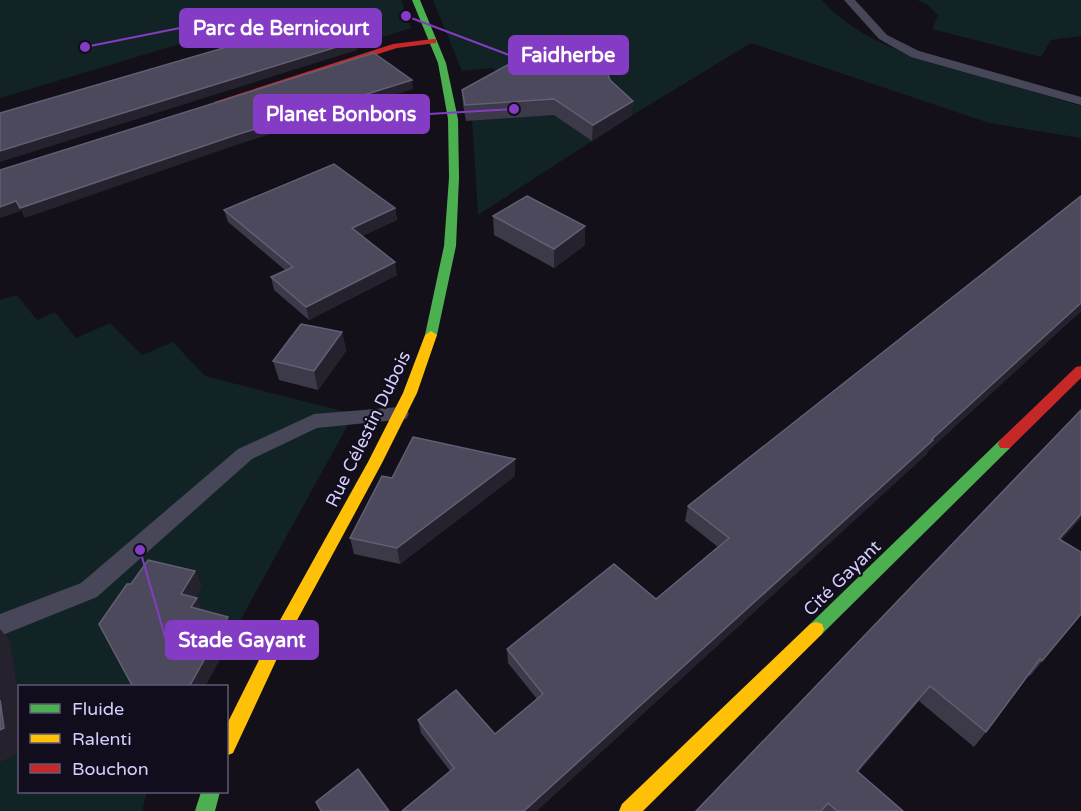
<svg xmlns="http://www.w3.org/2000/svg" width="1081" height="811" font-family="'Varela Round',sans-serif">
<rect width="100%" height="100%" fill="#13101a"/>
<!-- green -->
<g fill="#112324">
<path d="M0,0H401L411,28L370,41L320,8L243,25L0,98Z"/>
<path d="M433,0H822C861,44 921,59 976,75C1011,85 1046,96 1081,106V138L989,123L751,43L631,116L620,105L570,125L592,141L478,215L472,120L559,114L498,80L494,68L462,71Z"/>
<path d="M917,0H1081V36L1051,40L1041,57L932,29L938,15L928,5Z"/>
<path d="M17,295L37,320L55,312L76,338L110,323L142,355L173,342L205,376L354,414L204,686H20V792H147L142,811H0V300Z"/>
</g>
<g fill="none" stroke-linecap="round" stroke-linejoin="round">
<!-- lane -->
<g fill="#484659" fill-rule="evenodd">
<path d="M844,0H855L887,35L919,51L1081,97V105L911,57L879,39Z"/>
<path d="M399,407L406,409L409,414L406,419L317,428L252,459L97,597L0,636V614L81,583L238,449L314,414Z"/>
</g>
<!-- fast -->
<g fill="#4caf50" fill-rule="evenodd">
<path d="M412,0H420L446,63L458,119L459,178L456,246L437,335L431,339L425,335L444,246L449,178L448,119L438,63Z"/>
<path d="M1005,439L1010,440L1012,444L1010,448L822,634L816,636L810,634L808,629L810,624L1000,440Z"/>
<path d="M201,792H220L215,811H195Z"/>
</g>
<!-- slow -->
<g fill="#ffc107" fill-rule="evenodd">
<path d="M431,331L437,335L417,393L382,463L281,650L233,753L226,756V726L269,640L368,462L403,393L425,335Z"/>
<path d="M816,622L822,624L824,629L822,634L643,811H619L622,804L810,624Z"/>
</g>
<!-- jam -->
<g fill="#c62828" fill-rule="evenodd">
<path d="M433,39H436V43L397,48L222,104L214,102L393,44Z"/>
<path d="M1081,366V378L1010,448H1000L998,444L1000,440L1076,367Z"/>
</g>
</g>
<!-- wall -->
<g fill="#3c3949">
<path d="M610,80L633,101L631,116L592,141L554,115L466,121L463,105L462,90Z"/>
<path d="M1081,196V311L928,451L926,455L450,771L421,733L418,720L495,734L537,699L508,663L507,649L656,599L718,547L685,521L688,506Z"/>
<path d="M395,208L397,220L362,236L397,275L309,320L274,290L271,277L285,270L228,222L224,210Z"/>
<path d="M493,216L585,226V245L554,268L494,235Z"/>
<path d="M342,332L346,351L318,390L279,380L273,361Z"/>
<path d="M1081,410V518L1061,540L1081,614L1030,676L1028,675L986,732L974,747L919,701L858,772L903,811H696Z"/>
<path d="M515,476L400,564L354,554L350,538L392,478Z"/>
</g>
<!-- shaded-wall -->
<g fill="#25222e">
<path d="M356,41L357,50L0,162V151Z"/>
<path d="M412,80L413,89L239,144L25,218L20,208L236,135Z"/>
<path d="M633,101L631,116L592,141L593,125Z"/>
<path d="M16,201L21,211L0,218V207Z"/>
<path d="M395,208L397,220L354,240L352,228Z"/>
<path d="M585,226V245L554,268V249Z"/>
<path d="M395,262L397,275L309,320L306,307Z"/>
<path d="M1081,303V311L928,451L926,455L537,811H524Z"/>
<path d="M342,332L346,351L318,390L314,371Z"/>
<path d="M515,459V476L400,564L397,548Z"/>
<path d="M1081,514V518L1047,556L1059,539Z"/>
<path d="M195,571L202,586L189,609L181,594Z"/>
<path d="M197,598L204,613L191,607Z"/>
<path d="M228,617L235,632L205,687H189Z"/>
<path d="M0,629L10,641L20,708V753L0,762Z"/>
<path d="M930,686L919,701L848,785L857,771Z"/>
</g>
<!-- building -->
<g fill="#4d495c" stroke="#625e75" stroke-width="1.5">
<path d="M323,19L356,41L0,151V113Z"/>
<path d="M553,40L601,56L610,80L633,101L593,125L554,99L465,105L462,90Z"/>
<path d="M374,53L412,80L236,135L20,208L16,201L0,207V170Z"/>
<path d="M334,164L395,208L352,228L395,262L306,307L271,277L293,267L224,210Z"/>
<path d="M527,196L585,226L554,249L493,216Z"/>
<path d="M1081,196V303L932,439L933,440L524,811H402L454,768L418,720L456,690L495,734L543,694L507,649L614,564L656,599L729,538L688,506Z"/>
<path d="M301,324L342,332L314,371L273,361Z"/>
<path d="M1081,410V514L1059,539L1081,552V614L1042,661L1040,659L986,732L930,686L857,771L903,811H837L828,803L821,811H696Z"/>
<path d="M413,437L515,459L397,548L350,538L382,476L392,478Z"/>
<path d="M148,560L195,571L181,594L197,598L191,607L228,617L189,687H133L99,624L127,584H131Z"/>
<path d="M0,700L4,728L0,730Z"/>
<path d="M358,769L389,811H321L316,802Z"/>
</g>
<g text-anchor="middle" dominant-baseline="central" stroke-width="4.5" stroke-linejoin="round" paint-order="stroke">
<!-- street labels -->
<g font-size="18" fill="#d4cefa" stroke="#110d1d">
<text transform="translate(368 429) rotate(-64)">Rue Célestin Dubois</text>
<text transform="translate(842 578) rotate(-44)">Cité Gayant</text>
</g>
</g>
<!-- callouts -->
<path fill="none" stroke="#843cc5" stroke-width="2" d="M85 47L180 28M406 16L509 55M514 109L429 114M140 550L166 640"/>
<g fill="#843cc5" stroke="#110d1d" stroke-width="2">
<circle cx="85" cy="47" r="6"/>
<circle cx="406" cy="16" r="6"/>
<circle cx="514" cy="109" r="6"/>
<circle cx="140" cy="550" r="6"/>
</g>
<g fill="#843cc5" stroke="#843cc5" stroke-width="2">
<rect x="180" y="9" width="201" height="38" rx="6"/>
<rect x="509" y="36" width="119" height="38" rx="6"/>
<rect x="254" y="95" width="175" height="38" rx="6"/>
<rect x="166" y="621" width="152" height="38" rx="6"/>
</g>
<g font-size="20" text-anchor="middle" font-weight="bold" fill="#fff">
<text x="281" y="35">Parc de Bernicourt</text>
<text x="568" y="62">Faidherbe</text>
<text x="341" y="121">Planet Bonbons</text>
<text x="242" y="647">Stade Gayant</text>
</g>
<!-- legend -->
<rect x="18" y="685" width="210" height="108" fill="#110d1d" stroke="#5f5a75" stroke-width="1.5"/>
<rect x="30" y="704" width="30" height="9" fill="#4caf50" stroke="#5f5a75" stroke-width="1.5"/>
<text x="72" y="715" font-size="18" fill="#d4cefa">Fluide</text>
<rect x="30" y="734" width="30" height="9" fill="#ffc107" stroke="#5f5a75" stroke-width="1.5"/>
<text x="72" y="745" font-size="18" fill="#d4cefa">Ralenti</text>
<rect x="30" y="764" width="30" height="9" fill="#c62828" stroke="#5f5a75" stroke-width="1.5"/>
<text x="72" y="775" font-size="18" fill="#d4cefa">Bouchon</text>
</svg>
